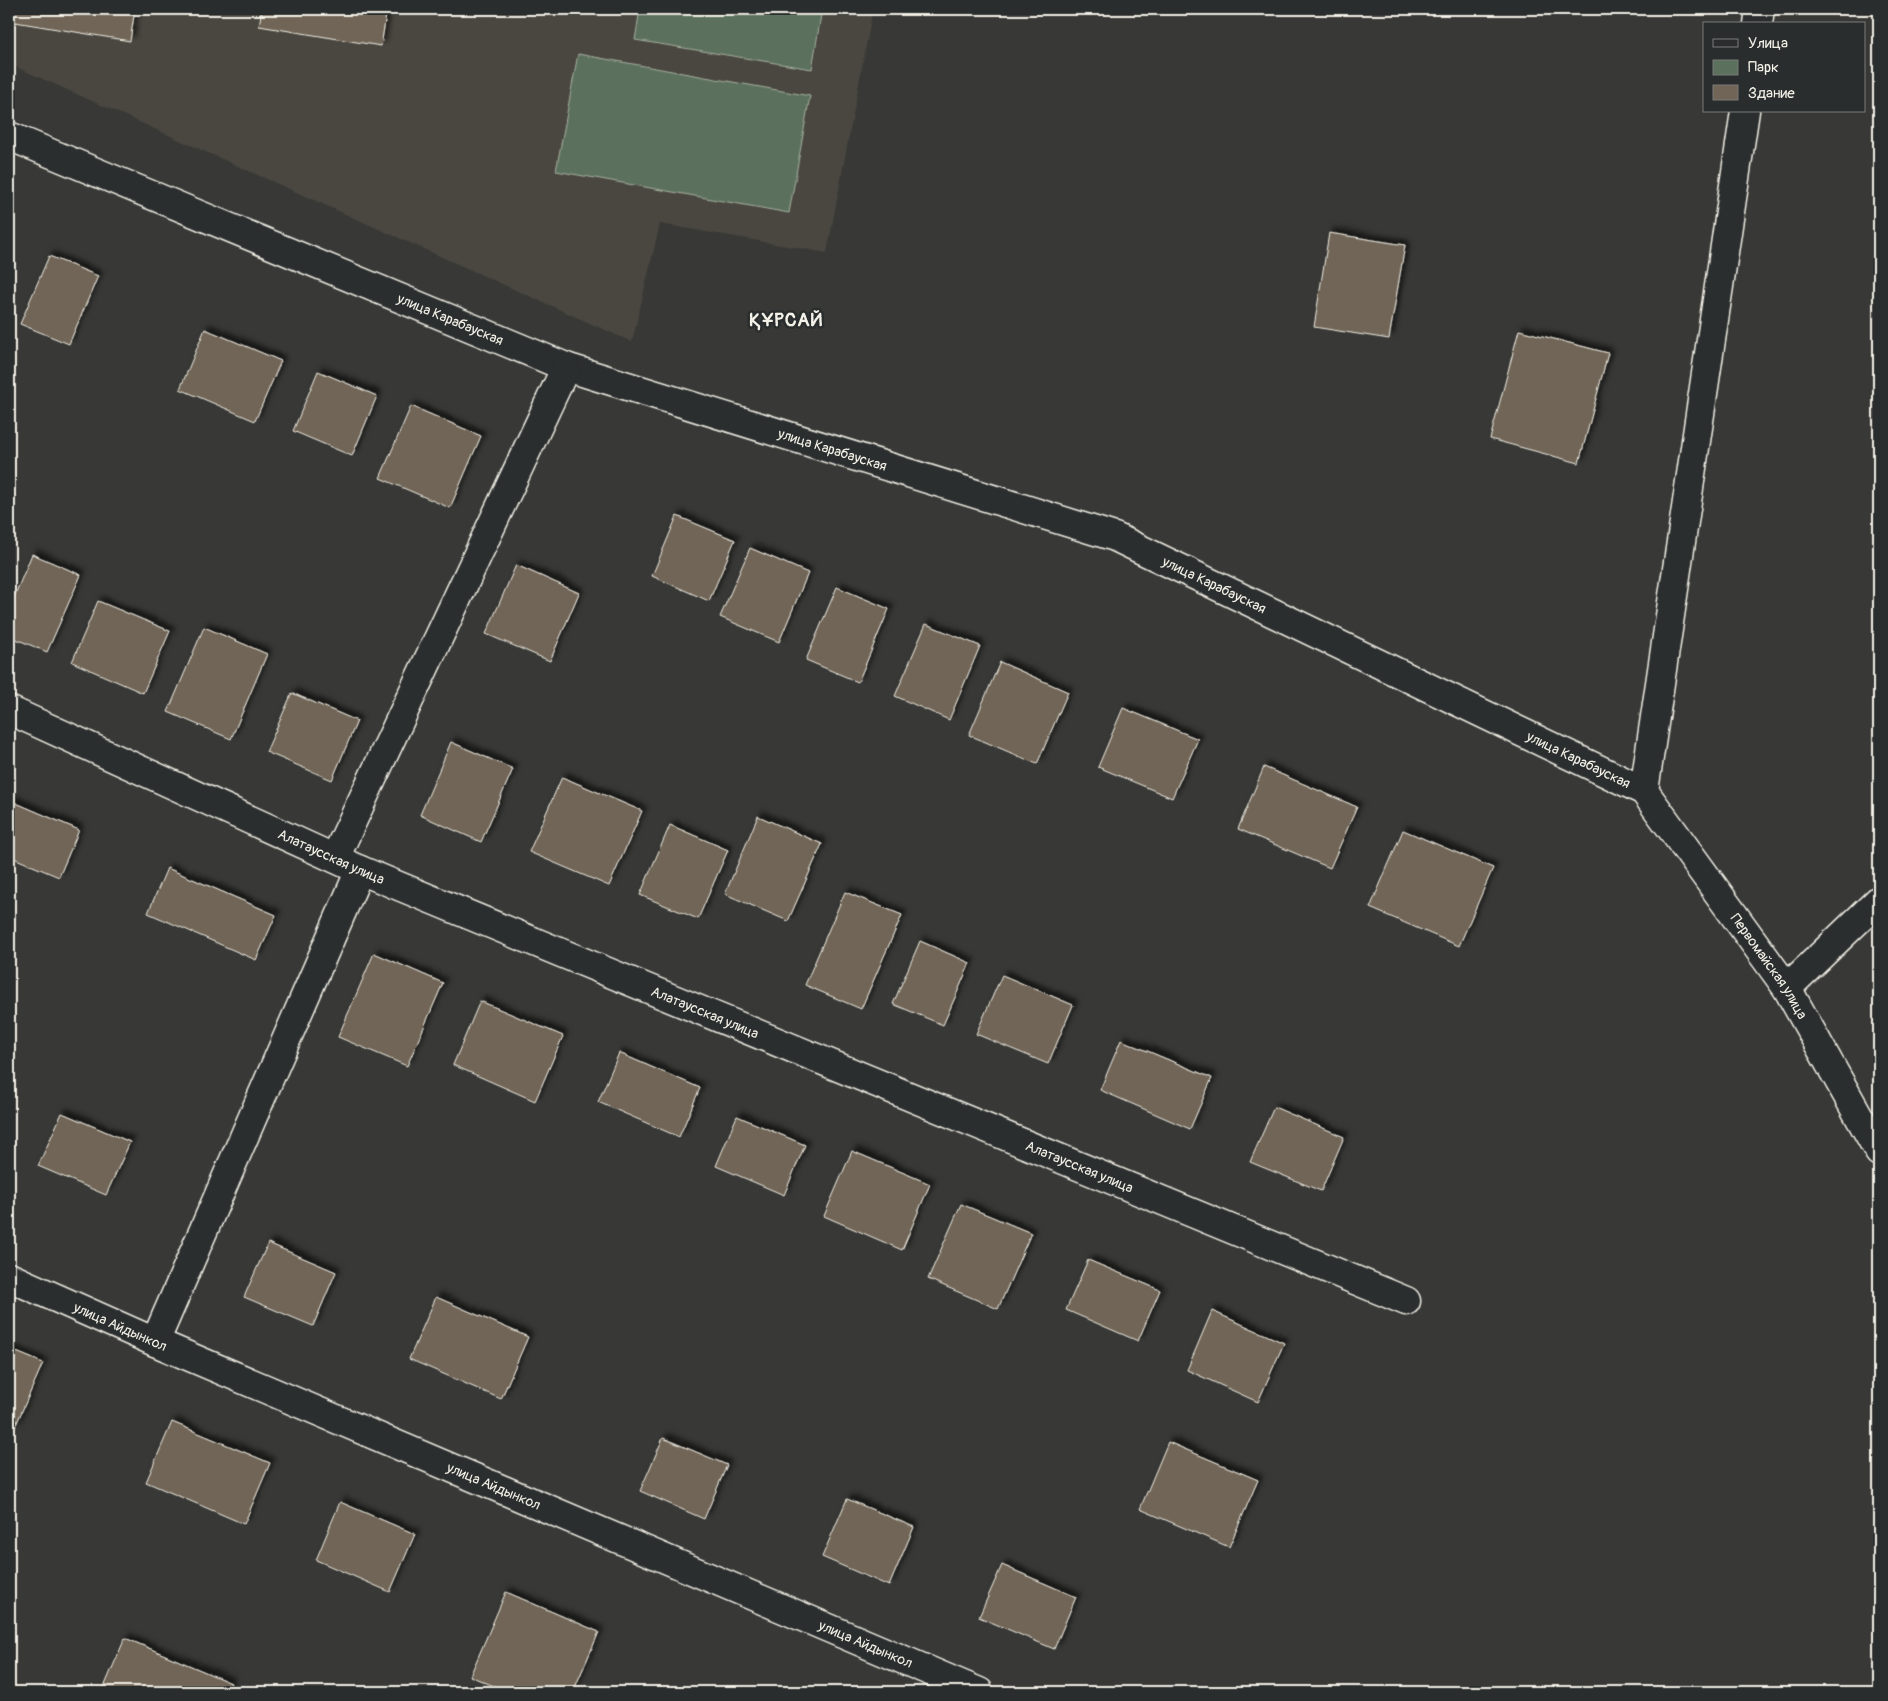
<svg xmlns="http://www.w3.org/2000/svg" width="1888" height="1701" font-family="Pangolin,sans-serif">
<defs>
<filter id="shadow"><feDropShadow dx="4.5" dy="-4.5" stdDeviation="2.5" flood-color="#0009"/></filter>
</defs>
<rect width="100%" height="100%" fill="#383836"/>
<filter id="ink" filterUnits="userSpaceOnUse"><feTurbulence type="fractalNoise" baseFrequency=".02" numOctaves="2"/><feDisplacementMap in="SourceGraphic" scale="10" xChannelSelector="R" yChannelSelector="G"/><feConvolveMatrix kernelMatrix="1 2 1 2 8 2 1 2 1" color-interpolation-filters="sRGB"/></filter>
<g filter="url(#ink)">
<!-- built -->
<path fill="#494640" d="M9,9H873L827,253L660,224L632,342L9,64Z"/>
<!-- green -->
<g fill="#5b715d" stroke="#a8b1a2">
<path d="M640,9H822L812,69L635,40Z"/>
<path d="M578,54L810,96L789,213L556,171Z"/>
</g>
<!-- building -->
<g fill="#706557" stroke="#f4f1e8" filter="url(#shadow)">
<path d="M9,9H135L130,41L9,21Z"/>
<path d="M262,9H387L381,46L259,26Z"/>
<path d="M1329,233L1405,245L1389,339L1314,327Z"/>
<path d="M49,256L98,276L69,344L20,324Z"/>
<path d="M205,329L281,361L255,421L180,389Z"/>
<path d="M1519,330L1608,353L1579,463L1490,439Z"/>
<path d="M318,371L377,396L352,456L293,431Z"/>
<path d="M411,406L481,436L450,508L380,478Z"/>
<path d="M677,516L735,540L709,601L652,576Z"/>
<path d="M750,548L808,573L779,642L720,617Z"/>
<path d="M32,554L81,575L47,652L9,636V609Z"/>
<path d="M516,565L579,593L550,661L486,634Z"/>
<path d="M837,587L889,609L858,682L806,660Z"/>
<path d="M98,601L170,631L143,693L72,662Z"/>
<path d="M926,624L980,646L949,720L895,696Z"/>
<path d="M204,627L267,654L231,739L168,712Z"/>
<path d="M1000,662L1068,692L1037,764L969,735Z"/>
<path d="M292,693L357,721L332,780L266,752Z"/>
<path d="M1123,708L1198,739L1172,798L1098,767Z"/>
<path d="M451,742L513,769L481,842L420,815Z"/>
<path d="M1264,767L1357,807L1330,868L1238,829Z"/>
<path d="M562,777L642,811L609,886L529,852Z"/>
<path d="M9,800L79,830L59,877L9,856Z"/>
<path d="M758,816L822,844L788,921L725,894Z"/>
<path d="M670,825L728,850L698,919L640,895Z"/>
<path d="M1403,830L1493,868L1459,946L1370,908Z"/>
<path d="M167,868L276,915L256,960L148,913Z"/>
<path d="M845,892L902,915L861,1009L805,985Z"/>
<path d="M920,941L970,963L943,1025L893,1004Z"/>
<path d="M374,953L443,983L407,1066L338,1037Z"/>
<path d="M1002,975L1073,1005L1048,1064L976,1034Z"/>
<path d="M480,1001L563,1036L535,1101L453,1065Z"/>
<path d="M1121,1040L1212,1078L1190,1129L1100,1090Z"/>
<path d="M619,1053L700,1088L679,1137L598,1102Z"/>
<path d="M1274,1107L1344,1137L1321,1191L1250,1162Z"/>
<path d="M62,1113L130,1142L106,1195L38,1166Z"/>
<path d="M737,1116L805,1145L784,1195L716,1166Z"/>
<path d="M852,1151L930,1184L902,1250L824,1216Z"/>
<path d="M961,1204L1031,1233L998,1309L928,1279Z"/>
<path d="M268,1243L336,1272L313,1326L244,1297Z"/>
<path d="M1088,1260L1160,1290L1138,1341L1066,1310Z"/>
<path d="M436,1297L528,1337L501,1399L409,1359Z"/>
<path d="M1212,1311L1284,1343L1258,1402L1187,1370Z"/>
<path d="M9,1349L43,1363L15,1427L9,1424Z"/>
<path d="M172,1422L270,1463L244,1524L146,1482Z"/>
<path d="M663,1438L727,1465L704,1519L640,1491Z"/>
<path d="M1168,1442L1258,1480L1229,1547L1140,1509Z"/>
<path d="M847,1499L914,1527L889,1586L822,1557Z"/>
<path d="M340,1502L415,1534L390,1592L316,1560Z"/>
<path d="M1002,1565L1076,1597L1054,1649L979,1617Z"/>
<path d="M506,1592L599,1632L573,1692H508L470,1676Z"/>
<path d="M125,1638L231,1683L227,1692H102Z"/>
</g>
<g fill="none" stroke-linecap="round" stroke-linejoin="round">
<defs>
<g id="minor">
<path d="M1758,24L1760,9"/>
<path id="s1" d="M9,136L566,367L1115,537L1644,791L1787,988L1879,1152"/>
<path id="s2" d="M9,710L360,870L1406,1301"/>
<path d="M1644,791L1745,111"/>
<path d="M335,858L566,367"/>
<path d="M1787,988L1879,900"/>
<path id="s3" d="M9,1277L155,1342L979,1692"/>
<path d="M155,1342L360,870"/>
</g>
</defs>
<!-- minor casing -->
<use href="#minor" stroke="#f4f1e8" stroke-width="31"/>
<!-- minor -->
<use href="#minor" stroke="#2a2d2e" stroke-width="28"/>
</g>
</g>
<g text-anchor="middle" dominant-baseline="central" stroke-width="5" stroke-linejoin="round" paint-order="stroke">
<!-- street labels -->
<g font-size="14" fill="#f4f1e8" stroke="#2a2d2e">
<text stroke="none"><textPath href="#s1" startOffset="478">улица Карабауская</textPath></text>
<text stroke="none"><textPath href="#s1" startOffset="882">улица Карабауская</textPath></text>
<text stroke="none"><textPath href="#s1" startOffset="1288">улица Карабауская</textPath></text>
<text stroke="none"><textPath href="#s1" startOffset="1692">улица Карабауская</textPath></text>
<text stroke="none"><textPath href="#s2" startOffset="354">Алатаусская улица</textPath></text>
<text stroke="none"><textPath href="#s1" startOffset="1980">Первомайская улица</textPath></text>
<text stroke="none"><textPath href="#s2" startOffset="759">Алатаусская улица</textPath></text>
<text stroke="none"><textPath href="#s2" startOffset="1164">Алатаусская улица</textPath></text>
<text stroke="none"><textPath href="#s3" startOffset="122">улица Айдынкол</textPath></text>
<text stroke="none"><textPath href="#s3" startOffset="528">улица Айдынкол</textPath></text>
<text stroke="none"><textPath href="#s3" startOffset="932">улица Айдынкол</textPath></text>
</g>
<!-- district labels -->
<g font-size="19" font-weight="bold" letter-spacing="1" fill="#f4f1e8" stroke="#2a2d2e">
<text x="786" y="320">ҚҰРСАЙ</text>
</g>
</g>
<!-- margin -->
<rect width="1888" height="1701" fill="none" stroke="#2a2d2e" stroke-width="30"/>
<rect x="15" y="15" width="1858" height="1671" fill="none" stroke="#f4f1e8" stroke-width="2" filter="url(#ink)"/>
<!-- legend -->
<rect x="1703" y="22" width="162" height="90" fill="#2a2d2e" stroke="#7b7b78"/>
<rect x="1713" y="39" width="25" height="8" fill="#2a2d2e" stroke="#7b7b78"/>
<text x="1748" y="48" font-size="15" fill="#f4f1e8">Улица</text>
<rect x="1713" y="60" width="25" height="15" fill="#5b715d" stroke="#7b7b78"/>
<text x="1748" y="72" font-size="15" fill="#f4f1e8">Парк</text>
<rect x="1713" y="85" width="25" height="15" fill="#706557" stroke="#7b7b78"/>
<text x="1748" y="98" font-size="15" fill="#f4f1e8">Здание</text>
</svg>
